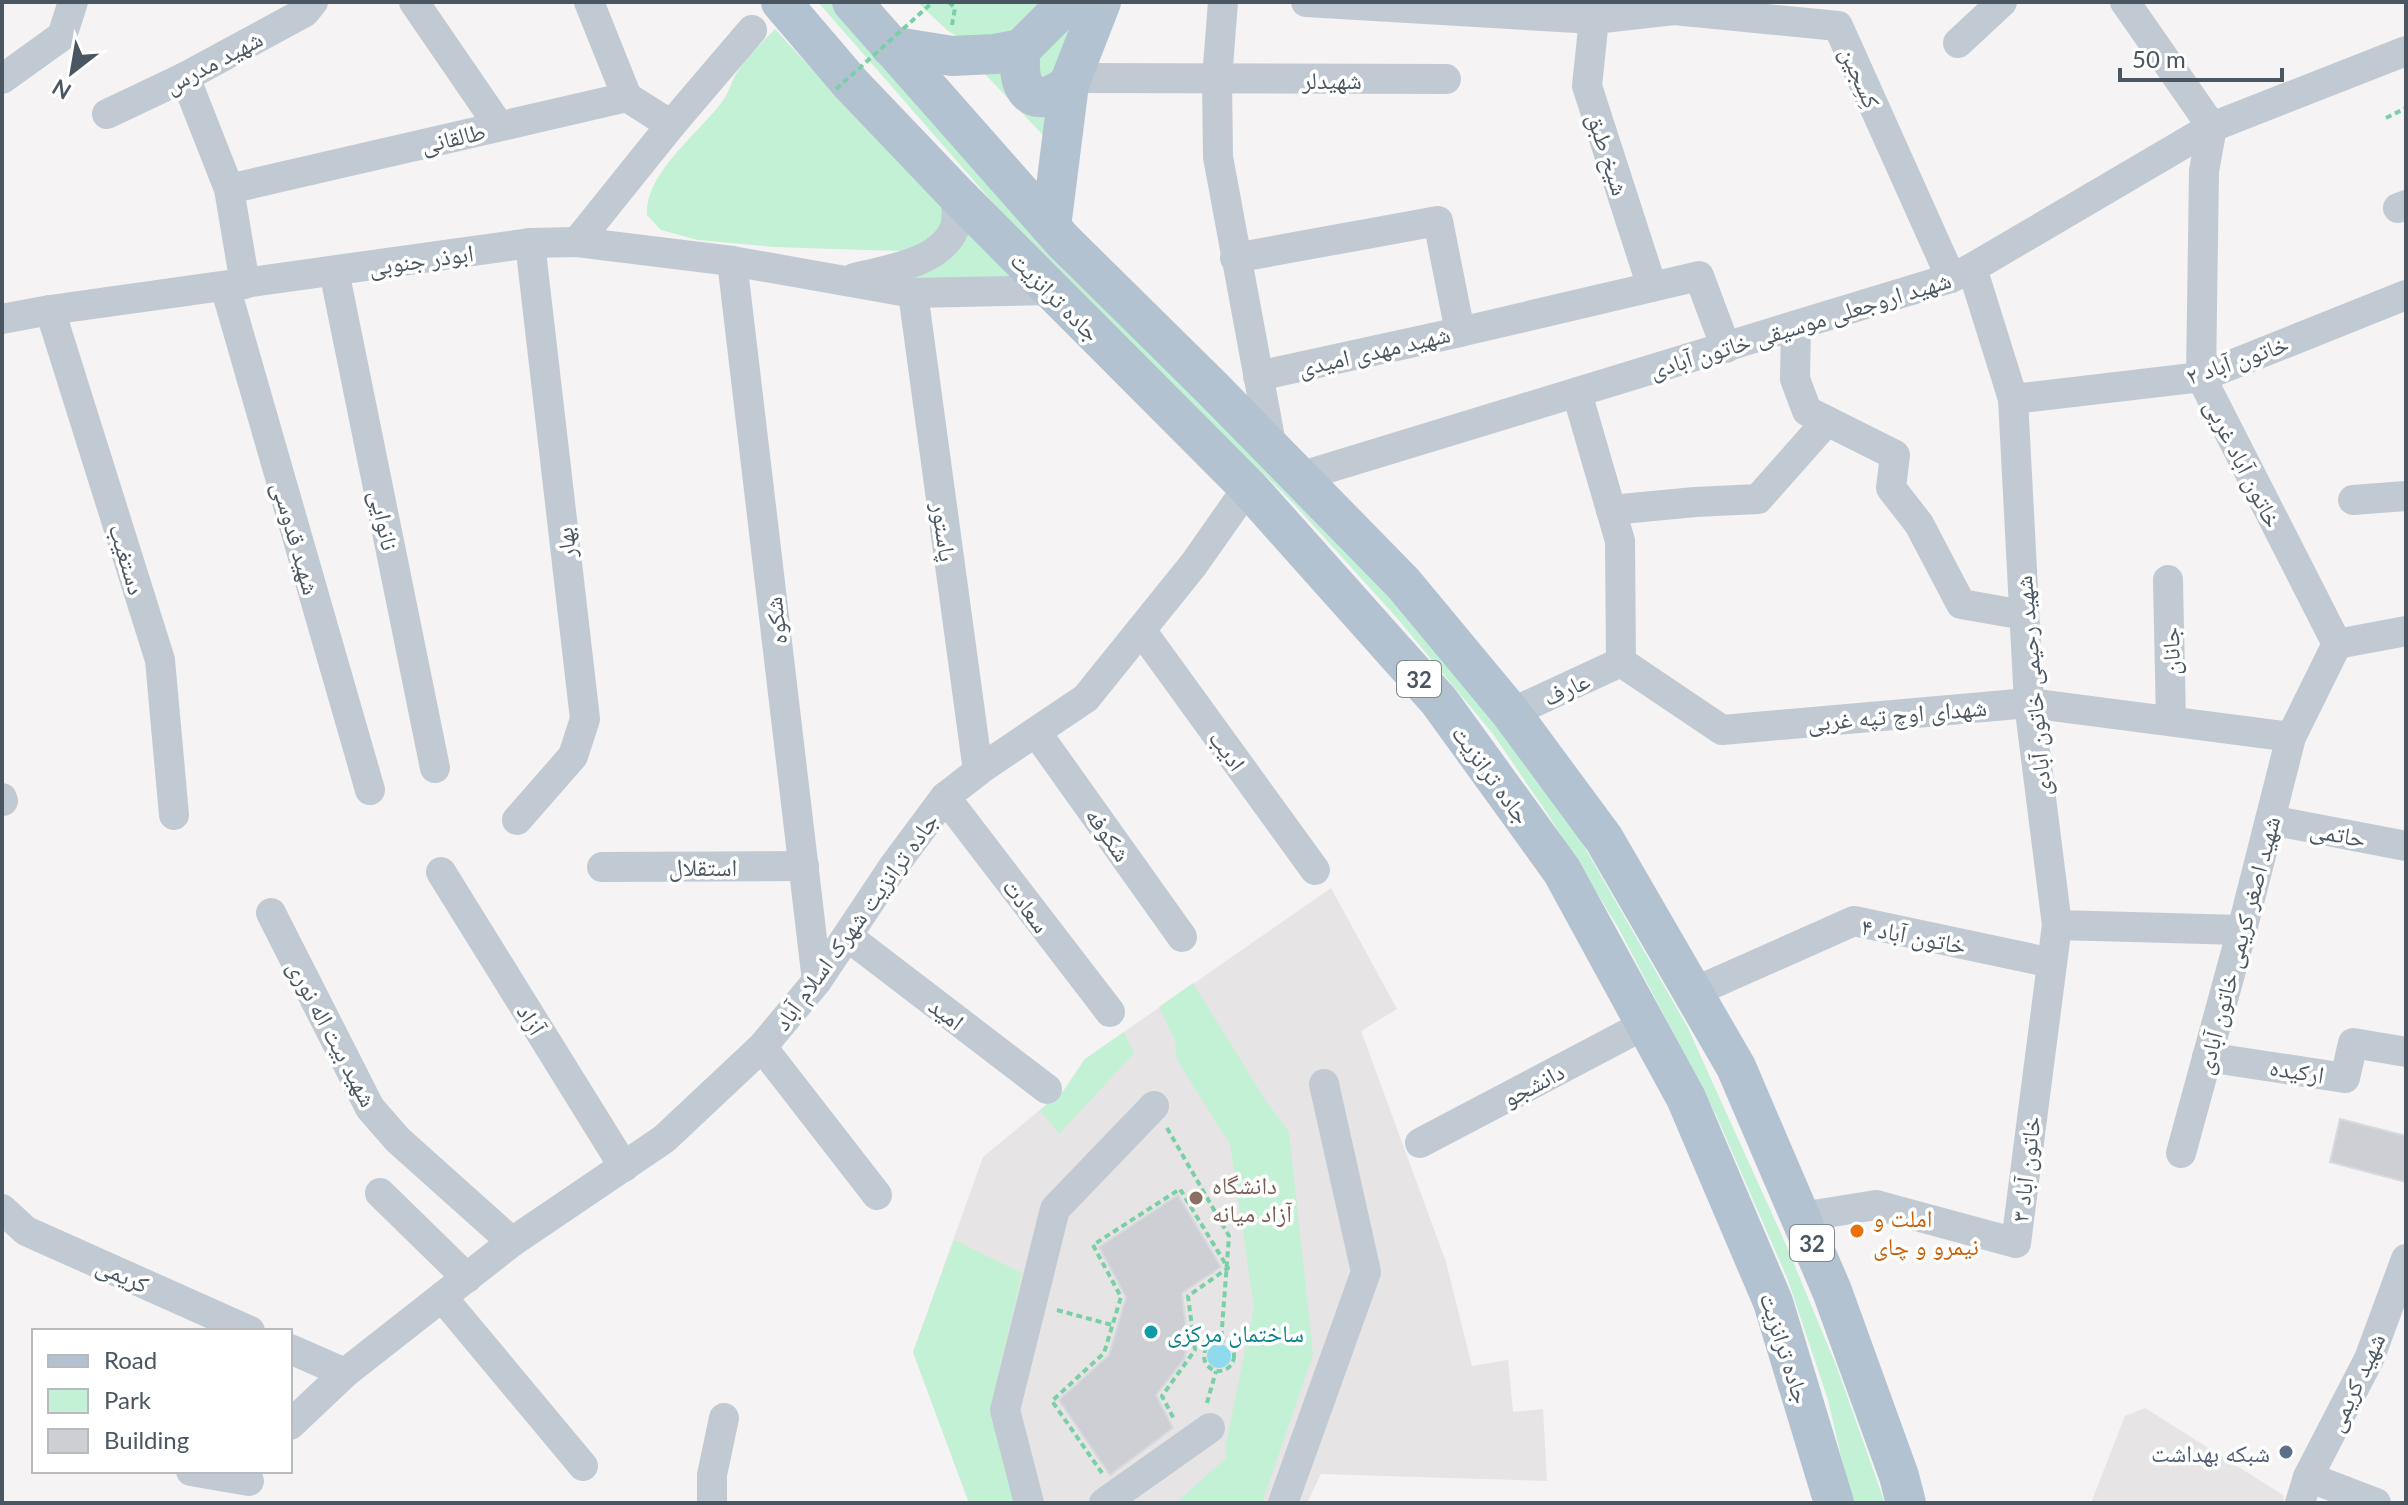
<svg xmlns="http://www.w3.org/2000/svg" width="2408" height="1505" font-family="Lato,'Noto Naskh Arabic',sans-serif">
<rect width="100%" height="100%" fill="#f5f3f3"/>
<!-- education -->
<g fill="#e6e4e5">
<path d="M1331,888L1397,1009L1361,1031L1446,1262L1472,1366L1508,1360L1513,1412L1543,1409L1547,1481L1321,1474L1307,1503H969L913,1352L983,1157L1064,1090L1085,1059Z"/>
<path d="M2145,1408L2283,1495L2284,1503H2091L2125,1416Z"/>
</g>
<!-- green -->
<g fill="#c3f1d5">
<path d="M818,2H831L896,76L1329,526L1463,677L1573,827L1687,1026L1787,1247L1836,1365L1885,1503H1852L1828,1400L1788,1280L1717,1117L1618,927L1549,816L1493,734L1397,618L1294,504L1023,237Z"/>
<path d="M917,2H1045L1024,28L966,41L948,31Z"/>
<path d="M1083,2L1056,70L1041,87L1036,58Z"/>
<path d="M775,29L841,101L948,210L947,219L926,242L904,251L866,250L774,247L698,240L661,230L647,215C645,172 702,131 724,99C730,90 732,79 738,71C747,56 763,42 775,29Z"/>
<path d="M997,66L1050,107L1043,135L980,69Z"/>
<path d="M969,221L1029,283L882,280Z"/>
<path d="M1193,983L1264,1098L1289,1132L1313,1354L1262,1503H1176L1227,1457L1225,1448L1254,1308L1230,1144L1177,1060L1175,1040L1159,1007Z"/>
<path d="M1124,1032L1134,1053L1059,1134L1040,1110L1064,1090L1085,1059Z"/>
<path d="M954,1240L1022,1273L991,1404L1015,1499L1014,1503H969L913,1352Z"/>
</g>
<!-- water -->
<circle fill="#90daee" cx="1219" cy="1356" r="12"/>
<!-- building -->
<g fill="#cdcfd5" stroke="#d7d9de" stroke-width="2">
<path d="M2340,1119L2406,1136V1182L2330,1162Z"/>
<path d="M1178,1195L1221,1267L1182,1293L1187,1337L1185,1358L1156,1395L1173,1428L1110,1475L1059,1400L1109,1355L1126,1297L1099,1247Z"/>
</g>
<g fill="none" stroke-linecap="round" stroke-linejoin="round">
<!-- path -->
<g stroke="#7ad0a6" stroke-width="4" stroke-dasharray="6 4" stroke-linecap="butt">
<path d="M949,2L955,8L952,25"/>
<path d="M2386,118L2406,108"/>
<path d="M1167,1128L1229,1236L1221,1341"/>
<path d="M1057,1310L1112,1325"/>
<circle cx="1219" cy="1356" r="15"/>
<path d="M1207,1403L1216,1371"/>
<path d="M1102,1473L1052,1401L1104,1353L1121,1297L1093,1245L1180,1189L1228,1268L1188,1296L1195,1350L1162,1396L1175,1421"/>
</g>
<!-- minor -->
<g stroke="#c1cad2" stroke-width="30">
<path d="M414,2L499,126"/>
<path d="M589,2L627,97"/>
<path d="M1223,2L1217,79L1218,157L1272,449"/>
<path d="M1306,2L1594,19L1674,10L1676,2"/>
<path d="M2125,2L2212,127L2204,171L2201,377L2337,644"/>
<path d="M1674,10L1838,26L1951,278"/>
<path d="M1594,19L1587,86L1652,287"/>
<path d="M1958,43L2002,2"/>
<path d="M185,77L229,189L245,284"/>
<path d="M1072,78L1446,79"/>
<path d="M2,79L62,36L73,2"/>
<path d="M107,114L185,77L305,12L313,2"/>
<path d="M229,189L627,97L671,125"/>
<path d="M2398,208L2406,205"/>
<path d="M577,242L671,125L752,30"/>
<path d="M1235,258L1438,221L1460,332L1258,376"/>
<path d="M732,261L817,981"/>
<path d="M1972,268L2013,399L2029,703L2057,925L2242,930"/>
<path d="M334,271L435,768"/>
<path d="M854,278C886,270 942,263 955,227C958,218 956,204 956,194"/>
<path d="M225,286L370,790"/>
<path d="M913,293L978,771"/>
<path d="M50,310L160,660L174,815"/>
<path d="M2,319L50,310L530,243L577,242L732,261L913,293L1050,290"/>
<path d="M1796,326L1795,379L1807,411L1895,455L1891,488L1919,524L1961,604L2024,615"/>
<path d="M1460,332L1699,276L1726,348"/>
<path d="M1577,393L1620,541L1621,662L1722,730L2029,703L2291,737L2337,644L2406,631"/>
<path d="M2013,399L2201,377L2406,295"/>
<path d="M1299,477L1951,278L1972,268L2212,127L2406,51"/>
<path d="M2353,500L2406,496"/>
<path d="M1611,510L1695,502L1758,499L1827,421"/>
<path d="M2168,580L2171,721"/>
<path d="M1141,630L1315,870"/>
<path d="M1511,713L1621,662"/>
<path d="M1036,732L1182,937"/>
<path d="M945,797L1110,1012"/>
<path d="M2,798L3,801"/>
<path d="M517,820L573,756L585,719L530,243"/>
<path d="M2270,820L2406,846"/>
<path d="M602,867L804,866"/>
<path d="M441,872L624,1167"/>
<path d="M271,913L370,1108L398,1140L512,1242"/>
<path d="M847,936L1047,1089"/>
<path d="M1694,992L1854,921L2052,963"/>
<path d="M762,1047L877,1195"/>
<path d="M2207,1057L2345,1078L2353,1043L2406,1052"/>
<path d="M1420,1143L1646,1024"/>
<path d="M2181,1153L2242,930L2291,737"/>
<path d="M380,1193L467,1278"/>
<path d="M2,1209L26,1231L250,1331"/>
<path d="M1801,1217L1876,1205L2016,1243L2057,925"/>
<path d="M442,1297L583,1466"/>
<path d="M290,1349L345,1373"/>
<path d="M290,1425L345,1373L512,1242L664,1139L762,1047L817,981L893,867L945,797L985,766L1086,698L1194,564L1248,487"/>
<path d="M191,1471L249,1481"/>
<path d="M2308,1477L2376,1503"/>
<path d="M712,1503V1475L724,1418"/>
<path d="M1029,1503L1005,1410L1055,1209L1154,1106"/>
<path d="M1104,1503L1210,1428"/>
<path d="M1283,1503L1366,1272L1324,1084"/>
<path d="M2300,1503L2308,1477L2369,1359L2406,1259"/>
</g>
<!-- major -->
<g stroke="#b3c2d1" stroke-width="40">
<path d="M781,2L851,84L956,194L1248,487L1439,701L1562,871L1686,1098L1773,1302L1834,1503"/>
<path d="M852,2L1063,241L1212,388L1403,583L1511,713L1604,839L1736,1067L1832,1291L1899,1476L1906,1503"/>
<path d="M890,46L952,56L995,54L1021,49L1057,13L1062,2"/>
<path d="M1021,49C1015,89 1032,114 1069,84"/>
<path d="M1051,227L1069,84L1101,2"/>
</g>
<!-- path-bridge -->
<path stroke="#7ad0a6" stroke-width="4" stroke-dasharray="6 4" stroke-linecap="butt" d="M836,89L933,2"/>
</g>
<!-- markers -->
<circle fill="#8d6e63" stroke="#fff" stroke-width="3" cx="1196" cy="1198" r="8"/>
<circle fill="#e8710a" stroke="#fff" stroke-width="3" cx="1857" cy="1231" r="8"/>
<circle fill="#0f9aa8" stroke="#fff" stroke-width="3" cx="1151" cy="1332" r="8"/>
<circle fill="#5c6f8a" stroke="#fff" stroke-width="3" cx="2286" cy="1452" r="8"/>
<g text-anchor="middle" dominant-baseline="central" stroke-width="7" stroke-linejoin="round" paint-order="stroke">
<!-- shield labels -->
<g fill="#fff" stroke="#808990" stroke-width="2">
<rect x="1397" y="661" width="44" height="36" rx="6"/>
<rect x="1790" y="1225" width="44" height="36" rx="6"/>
</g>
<g font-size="22" font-weight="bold" fill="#4a5661">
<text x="1419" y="679">32</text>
<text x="1812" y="1243">32</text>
</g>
<!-- street labels -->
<g font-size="24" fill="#4a5661" stroke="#fff">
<text transform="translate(213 61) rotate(-28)">شهید مدرس</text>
<text transform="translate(1861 77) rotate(66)">کِسِجین</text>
<text x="1332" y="79">شهیدلر</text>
<text transform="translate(453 137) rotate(-13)">طالقانی</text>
<text transform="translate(1609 154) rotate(72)">شیخ طبق</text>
<text transform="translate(421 259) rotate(-8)">ابوذر جنوبی</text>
<text transform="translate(1056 296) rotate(45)">جاده ترانزیت</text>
<text transform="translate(1800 324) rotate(-17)">شهید اروجعلی موسیقی خاتون آبادی</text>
<text transform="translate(1374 350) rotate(-13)">شهید مهدی امیدی</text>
<text transform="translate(2237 359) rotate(-19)">خاتون آباد ۲</text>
<text transform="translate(2244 463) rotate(63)">خاتون آباد غربی</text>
<text transform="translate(385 520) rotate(78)">نانوایی</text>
<text transform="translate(945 532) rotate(82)">پاستور</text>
<text transform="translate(297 538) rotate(74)">شهید قدوسی</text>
<text transform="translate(565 543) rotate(-97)">بهار</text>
<text transform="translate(128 559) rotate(73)">دستغیب</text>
<text transform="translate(775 621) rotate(-97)">شکوه</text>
<text transform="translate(2170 651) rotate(-91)">جانان</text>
<text transform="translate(2032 686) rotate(-95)">شهید رحیمی خاتون آبادی</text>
<text transform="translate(1566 688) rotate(-25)">عارف</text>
<text transform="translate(1897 714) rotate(-5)">شهدای اوچ تپه غربی</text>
<text transform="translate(1228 750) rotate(54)">ادیب</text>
<text transform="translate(1492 774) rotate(54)">جاده ترانزیت</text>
<text transform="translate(2338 833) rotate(11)">حاتمی</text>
<text transform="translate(1109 834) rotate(55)">شکوفه</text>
<text x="703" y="866">استقلال</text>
<text transform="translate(1027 905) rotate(53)">سعادت</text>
<text transform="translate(855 921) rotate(-54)">جاده ترانزیت شهرک اسلام آباد</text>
<text transform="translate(1914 935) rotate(11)">خاتون آباد ۴</text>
<text transform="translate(2237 945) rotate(-75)">شهید اصغر کریمی خاتون آبادی</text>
<text transform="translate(947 1013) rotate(37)">امید</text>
<text transform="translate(532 1019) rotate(58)">آزاد</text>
<text transform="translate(333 1033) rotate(62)">شهید بیت اله نوری</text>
<text transform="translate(2297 1070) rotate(9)">ارکیده</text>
<text transform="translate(1533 1084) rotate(-28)">دانشجو</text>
<text transform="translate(2025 1169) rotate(-83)">خاتون آباد ۳</text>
<text transform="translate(123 1274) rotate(24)">کریمی</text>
<text transform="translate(1786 1348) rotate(72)">جاده ترانزیت</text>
<text transform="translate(2355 1382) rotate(-65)">شهید کریمی</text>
</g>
<!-- education labels -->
<g font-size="24" fill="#785e54" stroke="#fff" text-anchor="start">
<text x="1212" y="1184">دانشگاه<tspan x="1212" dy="28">آزاد میانه</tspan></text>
</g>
<!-- food labels -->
<g font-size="24" fill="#c56008" stroke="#fff" text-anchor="start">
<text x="1873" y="1217">املت و<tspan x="1873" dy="28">نیمرو و چای</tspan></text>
</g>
<!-- culture labels -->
<g font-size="24" fill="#0d838f" stroke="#fff" text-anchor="start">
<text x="1167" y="1332">ساختمان مرکزی</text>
</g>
<!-- service labels -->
<g font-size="24" fill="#4e5e75" stroke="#fff" text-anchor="end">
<text x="2270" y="1452">شبکه بهداشت</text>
</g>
</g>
<!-- border -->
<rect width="2408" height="1505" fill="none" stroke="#4a5661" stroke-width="8"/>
<!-- legend -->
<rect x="32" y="1329" width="260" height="144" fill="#ffffff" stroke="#b7bbc0" stroke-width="2"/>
<rect x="48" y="1355" width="40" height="12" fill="#b3c2d1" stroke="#b7bbc0" stroke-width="2"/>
<text x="104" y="1369" font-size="24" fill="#4a5661">Road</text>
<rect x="48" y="1389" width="40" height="24" fill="#c3f1d5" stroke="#b7bbc0" stroke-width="2"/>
<text x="104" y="1409" font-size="24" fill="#4a5661">Park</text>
<rect x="48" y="1429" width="40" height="24" fill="#cdcfd5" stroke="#b7bbc0" stroke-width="2"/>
<text x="104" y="1449" font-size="24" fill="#4a5661">Building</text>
<!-- north arrow -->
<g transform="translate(72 72) rotate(211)" stroke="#ffffff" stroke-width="6" paint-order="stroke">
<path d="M0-6L14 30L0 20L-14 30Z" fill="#4a5661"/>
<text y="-12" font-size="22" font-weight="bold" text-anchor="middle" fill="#4a5661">N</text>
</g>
<!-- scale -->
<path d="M2120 68v12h162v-12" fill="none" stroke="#4a5661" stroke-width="4"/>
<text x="2132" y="68" font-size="24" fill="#4a5661" stroke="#ffffff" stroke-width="6" paint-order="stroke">50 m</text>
</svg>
